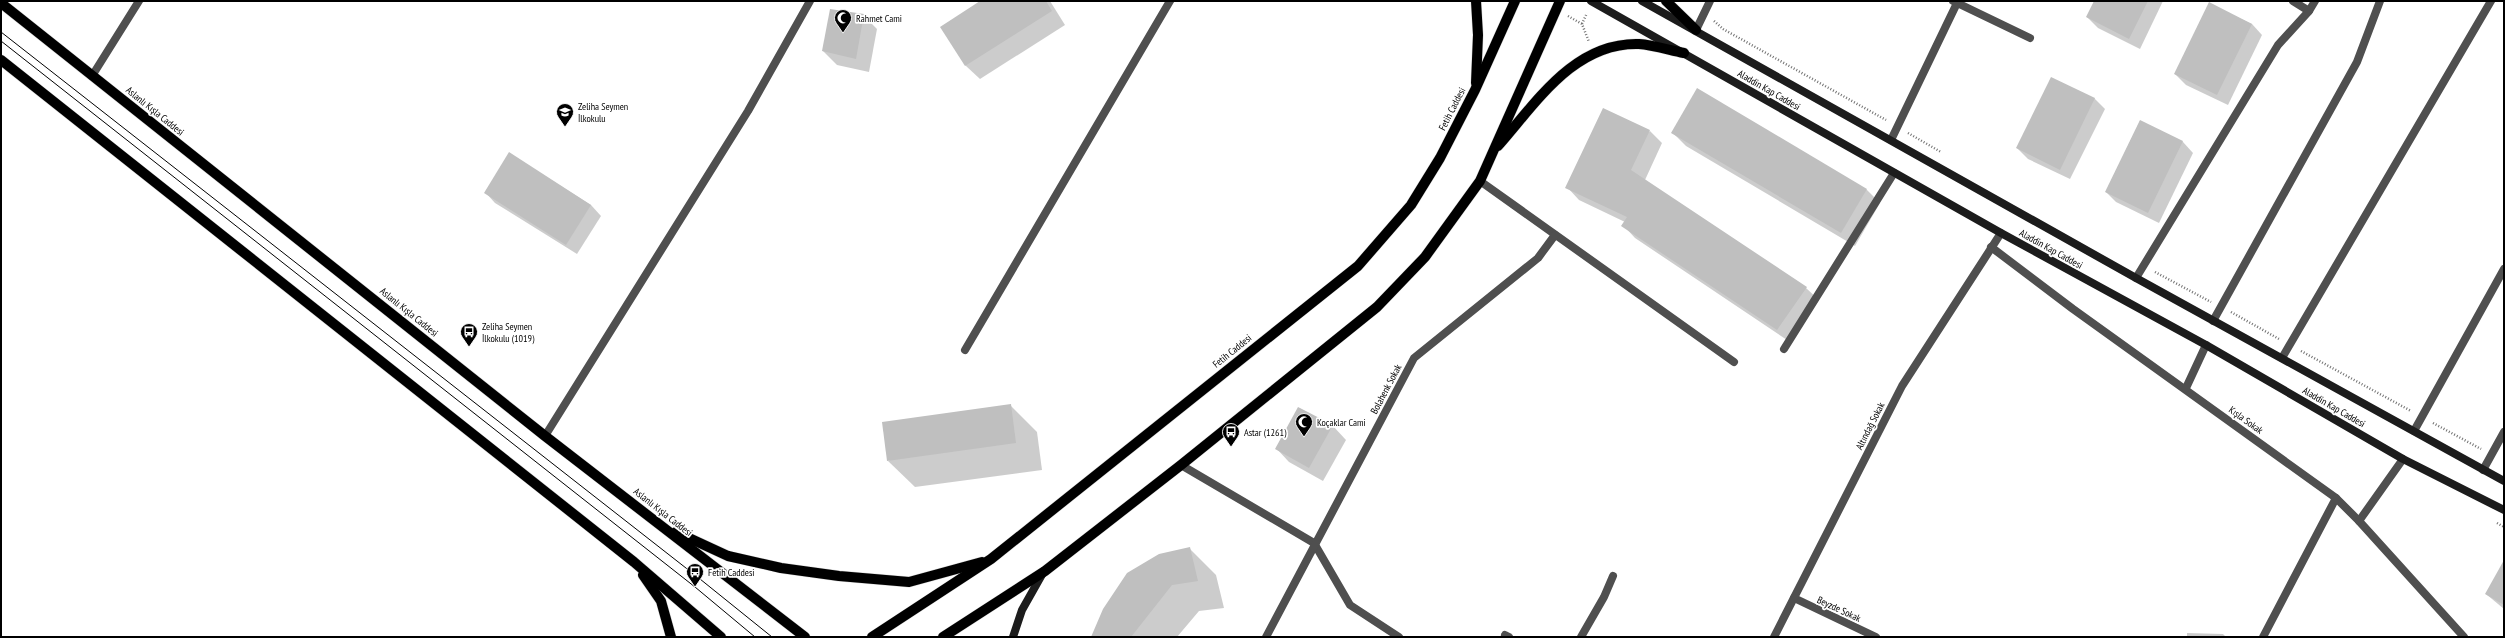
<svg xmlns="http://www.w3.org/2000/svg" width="2505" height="638" font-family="'PT Sans Narrow',sans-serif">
<rect width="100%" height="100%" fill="#fff"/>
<!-- shadow -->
<g fill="#0003">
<path d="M982,1H1050L1065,25L980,79L966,66L941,27Z"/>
<path d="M2095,1H2163L2140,49L2098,28L2087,17Z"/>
<path d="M2209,4L2252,24L2262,35L2228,105L2186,85L2175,74Z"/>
<path d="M863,15L877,29L869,72L837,65L823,51Z"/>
<path d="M2094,98L2105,109L2070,179L2028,159L2017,148Z"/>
<path d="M2140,121L2183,142L2193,153L2159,223L2116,202L2106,192Z"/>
<path d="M1650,131L1662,143L1645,180L1806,288L1819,300L1790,342L1635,238L1623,225L1625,222L1579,200L1567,187Z"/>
<path d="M1672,132L1867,190L1880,203L1855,246L1686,146Z"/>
<path d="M510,154L591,205L601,216L577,254L495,203L485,192Z"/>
<path d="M1010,405L1037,432L1042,470L915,487L888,461Z"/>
<path d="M1299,408L1333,426L1346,440L1323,481L1289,462L1276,448Z"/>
<path d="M1189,548L1216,575L1224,608L1199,611L1177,637H1092Z"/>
<path d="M2504,562V609L2486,594Z"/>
<path d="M2187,633L2223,634L2226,637H2187Z"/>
</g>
<!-- building -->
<g fill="#bfbfbf">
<path d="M980,1H1046L1052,11L965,66L940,27Z"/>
<path d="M2094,1H2148L2129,39L2086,17Z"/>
<path d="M2209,2L2252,24L2217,95L2174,74Z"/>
<path d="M830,9L864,14L856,59L822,51Z"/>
<path d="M2051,77L2095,98L2060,170L2016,148Z"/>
<path d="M1697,88L1867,189L1841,233L1671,133Z"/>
<path d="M1603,108L1650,130L1631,170L1807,287L1777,330L1621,226L1627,217L1565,188Z"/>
<path d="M2140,120L2183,141L2148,213L2105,192Z"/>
<path d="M509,152L591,205L566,245L484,193Z"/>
<path d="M1011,404L1016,443L887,461L882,422Z"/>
<path d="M1298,407L1333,425L1309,468L1275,449Z"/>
<path d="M1190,547L1198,581L1172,585L1131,637H1091L1103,609L1127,573L1159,554Z"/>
<path d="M2504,560V605L2485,594Z"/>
</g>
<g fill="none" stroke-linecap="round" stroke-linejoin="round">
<defs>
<g id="primary">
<path d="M1666,1L1696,30"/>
<path d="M1,3L545,436L805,637"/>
<path d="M1,60L634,562L721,637"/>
<path d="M1476,83L1478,35L1476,1"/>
<path d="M1498,146C1536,103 1574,42 1639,44C1653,45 1669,50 1684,53"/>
<path d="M676,532L728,556L781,568L839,576L909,582L982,562"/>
<path d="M643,575L661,601L671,637"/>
<path d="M872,637L991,559L1358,266L1411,205L1440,158L1475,90L1515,1"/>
<path d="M943,637L1045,571L1181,465L1377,307L1425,257L1480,181L1560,1"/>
</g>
</defs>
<!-- primary casing -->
<use href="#primary" stroke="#dbdbdb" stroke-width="11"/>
<!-- path -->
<g stroke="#717171" stroke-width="2.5" stroke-dasharray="1 2" stroke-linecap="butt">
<path d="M1568,16L1582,24L1589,42"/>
<path d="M1714,21L1723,29L1886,120"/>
<path d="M1582,24L1587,13"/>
<path d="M1908,133L1941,152"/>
<path d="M2155,272L2211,302"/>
<path d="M2231,312L2279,339"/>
<path d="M2301,351L2411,411"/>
<path d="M2433,423L2481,449"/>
<path d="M2497,523L2504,527"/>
</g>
<!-- street -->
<g stroke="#4f4f4f" stroke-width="8">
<path d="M1953,1L2030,38"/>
<path d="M2293,1L2309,11"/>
<path d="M1696,30L1710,1"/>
<path d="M92,76L139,1"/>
<path d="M1891,140L1958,1"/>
<path d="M1480,181L1734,362"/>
<path d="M1991,247L2073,309L2336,498L2359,521L2464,637"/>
<path d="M2136,278L2278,45L2309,11L2315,1"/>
<path d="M2213,321L2357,62L2380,1"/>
<path d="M1784,349L1894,173"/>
<path d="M965,350L1170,1"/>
<path d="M2282,358L2491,1"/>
<path d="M2186,388L2206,345"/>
<path d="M2414,431L2504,269"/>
<path d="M545,436L748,111L810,1"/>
<path d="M1181,465L1314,543L1350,605L1399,637"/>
<path d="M2483,470L2504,432"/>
<path d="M2359,521L2403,459"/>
<path d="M1794,598L1876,637"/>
<path d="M1505,635L1509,637"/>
<path d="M1266,637L1414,358L1538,258L1555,235"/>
<path d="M1581,637L1604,597L1613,576"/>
<path d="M1774,637L1902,386L2001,233"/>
<path d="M2263,637L2336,498"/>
</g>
<!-- secondary -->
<g stroke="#1c1c1c" stroke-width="8">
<path d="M1591,1L2001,233L2206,345L2403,459L2504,510"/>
<path d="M1642,1L2136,278L2504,481"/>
<path d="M1013,637L1022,610L1044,571"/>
</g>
<!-- primary -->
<use href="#primary" stroke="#000" stroke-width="10"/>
<!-- tram -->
<g stroke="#000" stroke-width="1">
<path d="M1,32L700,579L772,637"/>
<path d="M1,41L695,587L755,637"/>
</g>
</g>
<!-- icons -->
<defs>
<symbol id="mosque-pin" viewBox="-11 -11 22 30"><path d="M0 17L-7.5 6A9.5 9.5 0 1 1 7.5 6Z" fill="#000" stroke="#fff"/><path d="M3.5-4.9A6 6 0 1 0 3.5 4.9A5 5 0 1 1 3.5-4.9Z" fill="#fff"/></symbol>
<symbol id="school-pin" viewBox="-11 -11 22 30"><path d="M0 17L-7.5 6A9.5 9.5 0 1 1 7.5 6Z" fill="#000" stroke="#fff"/><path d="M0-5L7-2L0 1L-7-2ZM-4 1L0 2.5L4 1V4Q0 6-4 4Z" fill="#fff"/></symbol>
<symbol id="bus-pin" viewBox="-11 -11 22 30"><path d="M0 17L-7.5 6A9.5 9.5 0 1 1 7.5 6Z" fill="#000" stroke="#fff"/><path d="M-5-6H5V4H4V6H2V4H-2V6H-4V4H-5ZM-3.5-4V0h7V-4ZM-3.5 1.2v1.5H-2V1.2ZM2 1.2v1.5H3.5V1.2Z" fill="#fff"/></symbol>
</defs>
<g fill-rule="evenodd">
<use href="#mosque-pin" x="833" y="8" width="20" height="27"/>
<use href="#school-pin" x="555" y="102" width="20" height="27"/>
<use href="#bus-pin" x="459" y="322" width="20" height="27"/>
<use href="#mosque-pin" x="1294" y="412" width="20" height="27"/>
<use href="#bus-pin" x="1221" y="422" width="20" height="27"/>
<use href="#bus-pin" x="685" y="562" width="20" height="27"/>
</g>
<g text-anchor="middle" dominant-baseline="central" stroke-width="3.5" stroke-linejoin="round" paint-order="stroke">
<!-- poi labels -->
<g font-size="10" fill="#000" stroke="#fff" text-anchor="start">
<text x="856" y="18">Rahmet Cami</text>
<text x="578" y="106">Zeliha Seymen<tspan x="578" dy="12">İlkokulu</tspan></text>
<text x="482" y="326">Zeliha Seymen<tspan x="482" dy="12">İlkokulu (1019)</tspan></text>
<text x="1317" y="422">Koçaklar Cami</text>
<text x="1244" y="432">Astar (1261)</text>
<text x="708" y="572">Fetih Caddesi</text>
</g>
<!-- street labels -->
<g font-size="10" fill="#000" stroke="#fff">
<text transform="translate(1769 90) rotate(30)">Aladdin Kap Caddesi</text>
<text transform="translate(1452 109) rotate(-63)">Fetih Caddesi</text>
<text transform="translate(155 111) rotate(39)">Aslanlı Kışla Caddesi</text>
<text transform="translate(2051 249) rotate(29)">Aladdin Kap Caddesi</text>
<text transform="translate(409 312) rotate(39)">Aslanlı Kışla Caddesi</text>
<text transform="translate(1232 351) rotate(-39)">Fetih Caddesi</text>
<text transform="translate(1386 389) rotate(-62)">Bolahenk Sokak</text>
<text transform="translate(2334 407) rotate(30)">Aladdin Kap Caddesi</text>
<text transform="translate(2246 420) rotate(36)">Kışla Sokak</text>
<text transform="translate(1870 426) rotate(-63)">Altındağ Sokak</text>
<text transform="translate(663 512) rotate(38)">Aslanlı Kışla Caddesi</text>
<text transform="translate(1839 609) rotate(25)">Beyzde Sokak</text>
</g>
</g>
<!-- border -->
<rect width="2505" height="638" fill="none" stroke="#000000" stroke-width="4"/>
</svg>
